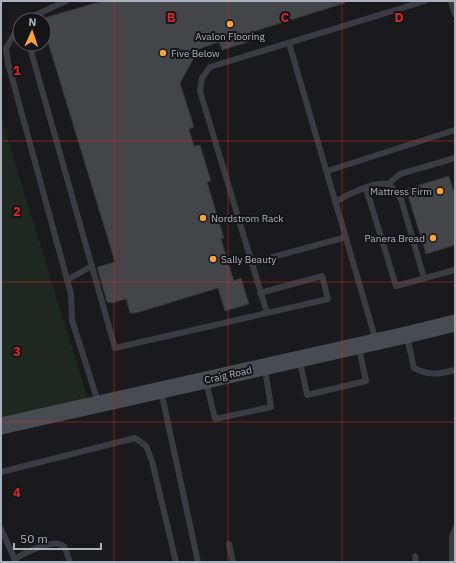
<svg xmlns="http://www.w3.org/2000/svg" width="456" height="563" font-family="'IBM Plex Sans',sans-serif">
<rect width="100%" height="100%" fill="#1a1a1c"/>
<!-- green -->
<path fill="#1f2820" d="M1,117L89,403L1,425Z"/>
<!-- building -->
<g fill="#444549" stroke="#343438">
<path d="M102,1H345V3L252,32L255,40L222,50L219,42L199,49L180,83L194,127L189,129L194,146L200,145L211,181L207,182L224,238L221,239L234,281L241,278L249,304L225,311L218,288L136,313H130L126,299L112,303L107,302L97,267L115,262L44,29V18Z"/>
<path d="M449,176L455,196V245L426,254L406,189Z"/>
</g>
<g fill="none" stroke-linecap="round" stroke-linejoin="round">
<!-- service -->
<g stroke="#3a3c41" stroke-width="6">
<path d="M451,1L455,14"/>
<path d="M25,20L66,1"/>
<path d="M20,25L6,48L8,63L71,294L72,320L98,402"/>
<path d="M289,43L376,341"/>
<path d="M29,44L115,348L328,299L322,276L260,293"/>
<path d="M327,171L455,130"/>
<path d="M387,185L400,174L455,158"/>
<path d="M366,188L396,286L455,270"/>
<path d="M335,202C345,196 375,181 386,184C393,186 397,194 401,199L424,278"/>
<path d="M251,263L346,237"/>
<path d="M67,280L92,266"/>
<path d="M267,313L200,91L202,78L210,67L425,1"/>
<path d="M407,337L414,368C429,376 440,374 455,370"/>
<path d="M300,361L307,395L366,381L359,348"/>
<path d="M206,382L215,419L271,407L265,369"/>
<path d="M161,391L198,562"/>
<path d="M1,472L135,438L146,446L152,461L176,562"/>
<path d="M1,529L16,562"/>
<path d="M229,544L233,562"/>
<path d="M415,556L416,562"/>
<path d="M14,559C24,554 55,536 64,547C67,551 68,558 70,562"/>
<path d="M452,562V537L455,529"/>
</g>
<!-- secondary -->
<path stroke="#484c51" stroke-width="17" d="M1,426L406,335L455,323"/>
</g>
<!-- grid -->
<path fill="none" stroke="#d62828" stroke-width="1" stroke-opacity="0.55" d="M114,1V562M228,1V562M342,1V562M1,141H455M1,282H455M1,422H455"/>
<!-- markers -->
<g fill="#f9a435" stroke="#151517" stroke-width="1.5">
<circle cx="230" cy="24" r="4"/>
<circle cx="163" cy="53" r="4"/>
<circle cx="440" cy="191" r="4"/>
<circle cx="203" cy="218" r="4"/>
<circle cx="433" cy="238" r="4"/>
<circle cx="213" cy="259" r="4"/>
</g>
<g text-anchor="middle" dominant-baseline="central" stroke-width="4" stroke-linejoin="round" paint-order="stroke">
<!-- poi labels -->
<g font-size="10" fill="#acb2bc" stroke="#151517" text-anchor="start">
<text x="230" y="36" text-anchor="middle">Avalon Flooring</text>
<text x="171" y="53">Five Below</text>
<text x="432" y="191" text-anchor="end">Mattress Firm</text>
<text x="211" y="218">Nordstrom Rack</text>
<text x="425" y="238" text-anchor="end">Panera Bread</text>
<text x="221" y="259">Sally Beauty</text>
</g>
<!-- street labels -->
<g font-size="10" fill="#acb2bc" stroke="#151517">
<text transform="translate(228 375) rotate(-13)">Craig Road</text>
</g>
</g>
<g font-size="13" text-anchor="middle" font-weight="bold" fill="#d62828" stroke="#151517" stroke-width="4" stroke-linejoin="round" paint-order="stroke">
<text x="171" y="22">B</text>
<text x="285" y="22">C</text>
<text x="399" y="22">D</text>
<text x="17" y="75">1</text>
<text x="17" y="216">2</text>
<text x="17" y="356">3</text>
<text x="17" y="497">4</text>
</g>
<!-- border -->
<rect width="456" height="563" fill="none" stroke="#acb2bc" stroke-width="4"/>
<!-- north arrow -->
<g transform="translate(32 32) rotate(3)"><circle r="19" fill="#151517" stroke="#515459"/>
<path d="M0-3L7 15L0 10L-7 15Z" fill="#f9a435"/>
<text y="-6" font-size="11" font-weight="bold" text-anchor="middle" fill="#acb2bc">N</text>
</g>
<!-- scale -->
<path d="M14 543v6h87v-6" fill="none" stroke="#acb2bc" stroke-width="2"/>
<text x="20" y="543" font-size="12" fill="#acb2bc" stroke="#151517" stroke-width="3" paint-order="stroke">50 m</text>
</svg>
